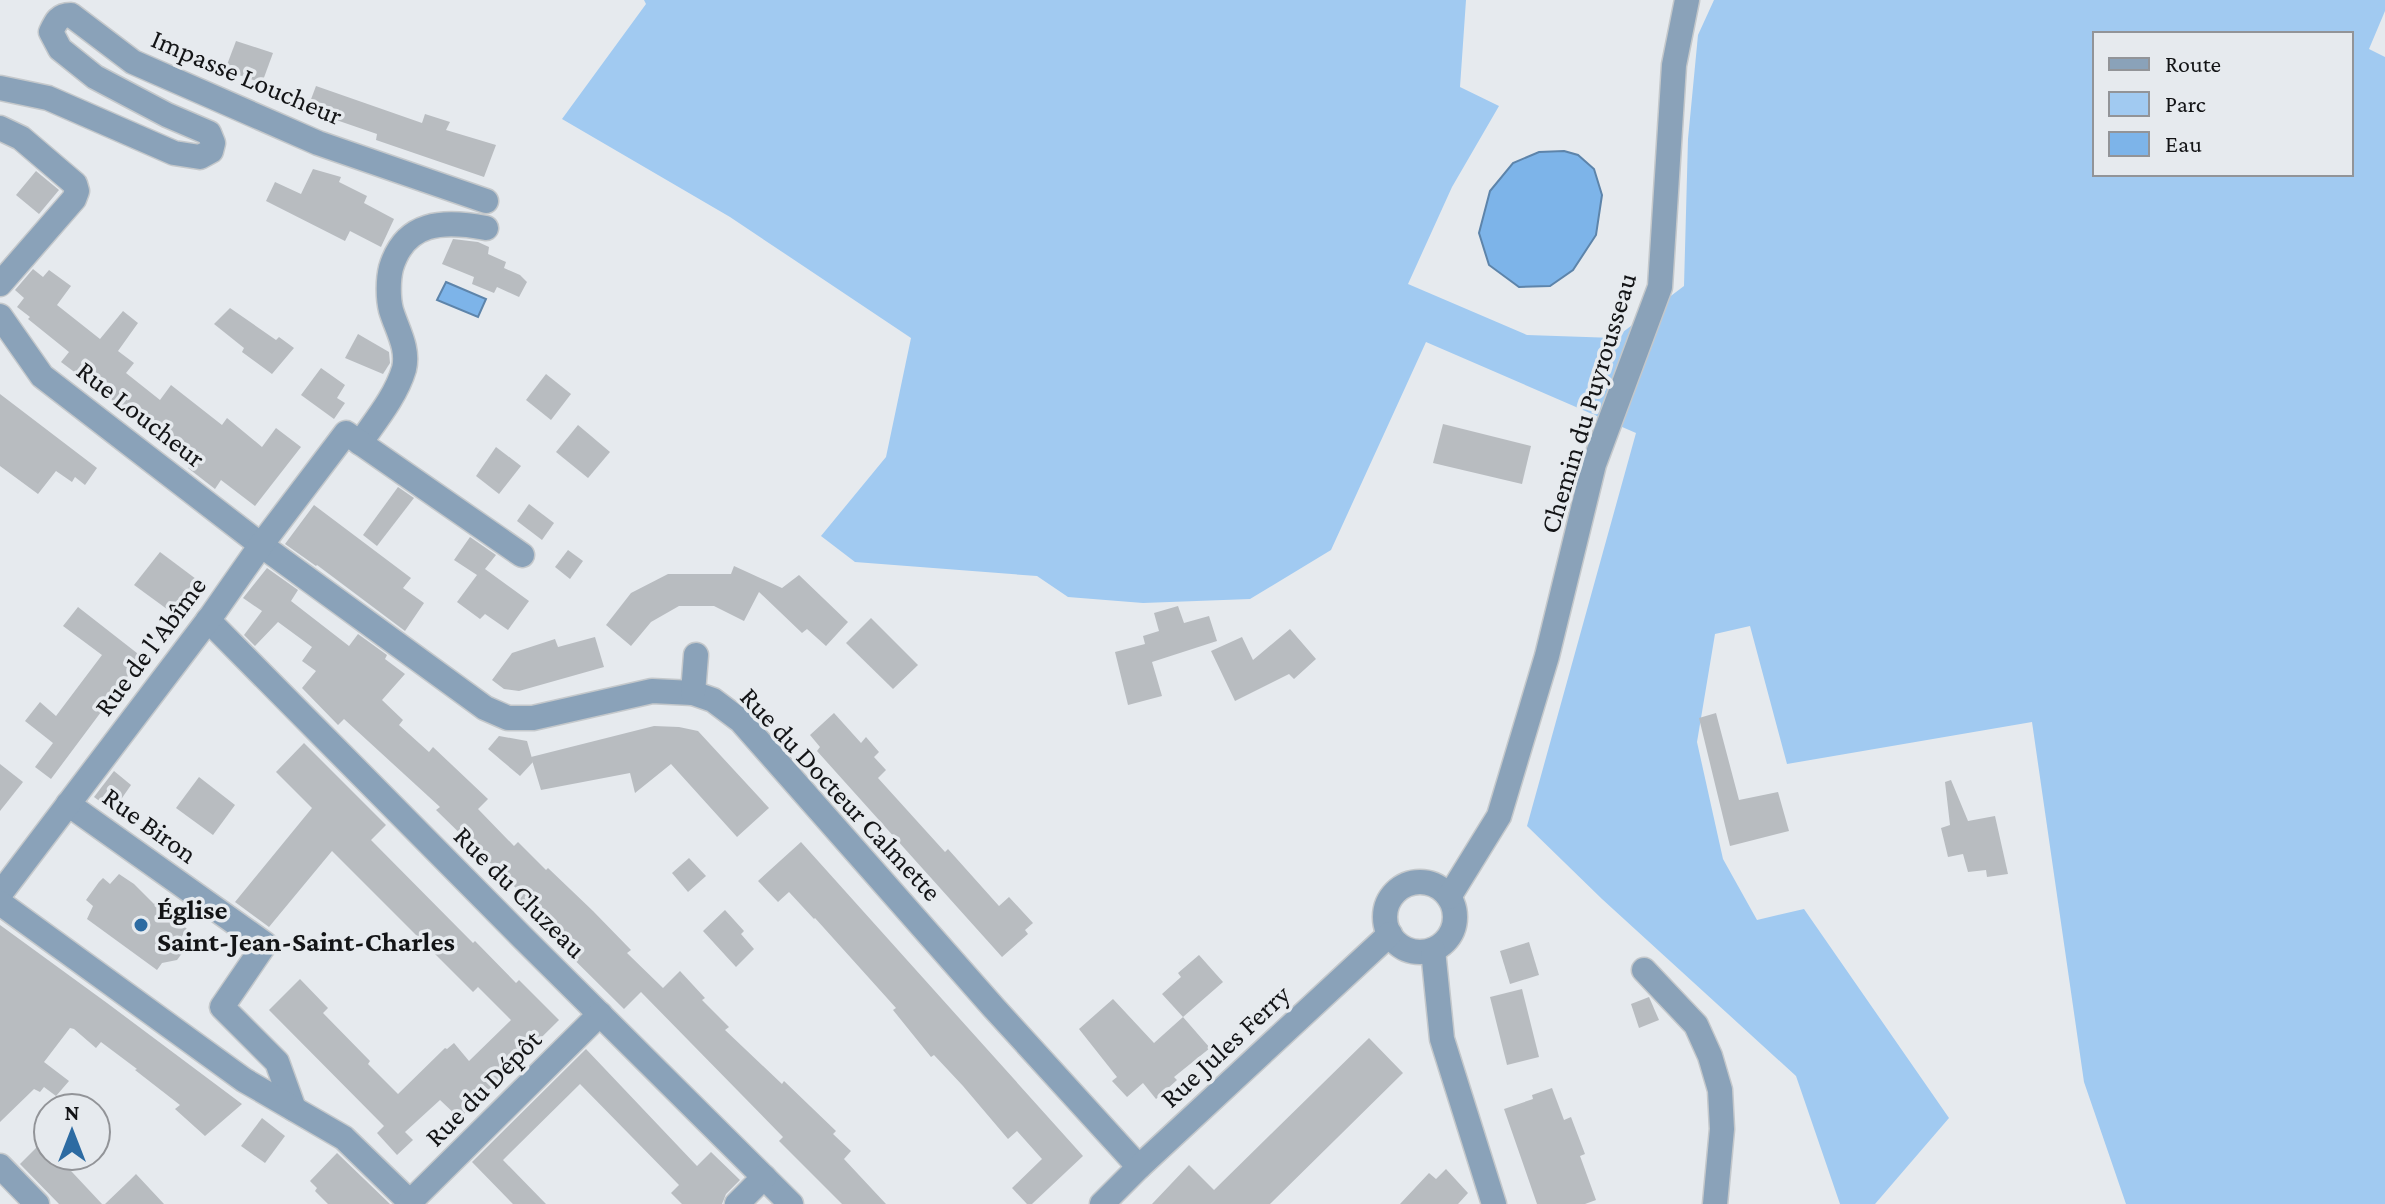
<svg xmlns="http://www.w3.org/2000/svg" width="2385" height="1204" font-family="'Crimson Pro',serif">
<rect width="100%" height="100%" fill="#e6eaee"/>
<!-- green -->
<path fill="#a1caf1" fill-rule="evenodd" d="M644,0H1466L1460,87L1499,106L1452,187L1408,284L1527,335L1615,338L1684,286L1688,139L1698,35L1714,0H2385V11L2369,49L2385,57V1204H2126L2084,1082L2032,722L1787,764L1750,626L1715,634L1697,742L1723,859L1757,920L1804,909L1949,1118L1875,1204H1840L1796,1076L1602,899L1527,826L1636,433L1426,342L1331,550L1250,599L1143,603L1068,597L1037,576L855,562L821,536L886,457L911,338L730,217L562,119L646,4ZM2095,34H2351V174H2095Z"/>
<!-- water -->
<g fill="#7db4e9" stroke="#5d84aa" stroke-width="2">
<path d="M1564,151L1578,155L1594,169L1602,195L1596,235L1573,270L1550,286L1519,287L1489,265L1479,233L1490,191L1513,163L1539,152Z"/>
<path d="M446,282L486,299L478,317L437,300Z"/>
</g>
<!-- building -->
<g fill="#b8bcc0">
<path d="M236,41L273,53L262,83L225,70Z"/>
<path d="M316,86L422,123L425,114L450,122L446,130L496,145L484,177L376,140L377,134L307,110Z"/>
<path d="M313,169L341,177L339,182L367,196L364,203L394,219L381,247L350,231L345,241L266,201L275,182L301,194Z"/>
<path d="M36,171L59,190L39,214L16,195Z"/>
<path d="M453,239L478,242L489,247L488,254L506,262L504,268L520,275L527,282L519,297L497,287L494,293L472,284L474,277L442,264Z"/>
<path d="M33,269L43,277L49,270L71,286L57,305L100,339L123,311L138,323L118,351L134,363L126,373L160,400L171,385L222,425L227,418L262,447L276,428L301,447L255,506L221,480L215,489L188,468L193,461L61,362L69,352L28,319L30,317L17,307L24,298L15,290Z"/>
<path d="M230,308L276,340L279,337L294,348L272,374L242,352L244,348L214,324Z"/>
<path d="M358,334L389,352L390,363L383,374L345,358Z"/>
<path d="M321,368L345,385L337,398L345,403L334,419L301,395Z"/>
<path d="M546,374L571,394L551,420L526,400Z"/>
<path d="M0,394L97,468L85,485L75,477L72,482L56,471L38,494L0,466Z"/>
<path d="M1443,424L1531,446L1522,484L1433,463Z"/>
<path d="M578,425L610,452L588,478L556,452Z"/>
<path d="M496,447L521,466L499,494L476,476Z"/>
<path d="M398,487L414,498L377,546L363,535Z"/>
<path d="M529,504L554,523L542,540L517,521Z"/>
<path d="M314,505L411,578L403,588L424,603L405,631L317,565L316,566L285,544Z"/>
<path d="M470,537L496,555L485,569L529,601L508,630L485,614L480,619L457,602L477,575L454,560Z"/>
<path d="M568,550L583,561L570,579L555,567Z"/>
<path d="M160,552L196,579L171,612L134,585Z"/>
<path d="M734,566L782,588L799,575L848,622L826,646L807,629L802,633L759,592L744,621L714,606H679L651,622L631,646L606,625L631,593L668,574H731Z"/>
<path d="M267,568L298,590L291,601L349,646L358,634L387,655L385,659L405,674L382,700L403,720L399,725L429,752L433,747L488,799L478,809L514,846L518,842L546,870L548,868L593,911L631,950L627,953L663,988L680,971L705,998L702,1000L729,1027L725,1030L782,1084L784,1081L836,1131L833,1134L851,1151L844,1159L886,1204H842L779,1141L783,1137L641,992L624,1009L517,903L523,895L436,810L440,807L344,719L338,725L302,688L316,671L302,661L312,647L278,622L255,646L244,635L262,611L243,598Z"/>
<path d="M1178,606L1184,623L1209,616L1217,641L1152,662L1162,696L1128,705L1115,652L1145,644L1143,636L1159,631L1154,613Z"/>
<path d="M78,607L142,657L51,779L35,767L53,743L25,721L40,702L56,716L102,655L63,626Z"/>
<path d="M871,618L918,665L893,689L846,643Z"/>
<path d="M1290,629L1316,659L1294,679L1289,674L1235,701L1211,651L1242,637L1253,660Z"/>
<path d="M595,637L604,667L519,691L504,689L492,680L512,653L555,639L558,647Z"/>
<path d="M834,713L861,743L866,737L879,752L874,757L886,770L878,778L945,852L948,849L999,906L1009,897L1033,923L1025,930L1028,934L1002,957L817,751L820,747L810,735Z"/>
<path d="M1716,713L1739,800L1778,792L1789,831L1730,846L1699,718Z"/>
<path d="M654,726L679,727L698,731L769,808L737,837L671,764L635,793L630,773L541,790L531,757Z"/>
<path d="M499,736L527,741L533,762L520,776L488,749Z"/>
<path d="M304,743L386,825L371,840L473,943L475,941L516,983L519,980L559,1020L463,1115L458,1117L440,1100L405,1132L413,1140L397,1155L377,1133L384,1126L269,1010L300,979L328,1008L323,1013L370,1061L368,1064L398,1094L445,1048L447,1049L454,1043L469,1061L511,1020L478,987L473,992L332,851L269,927L235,902L312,808L276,772Z"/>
<path d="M0,764L23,782L0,811Z"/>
<path d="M114,771L131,785L113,811L94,797Z"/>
<path d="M199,777L235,805L213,835L176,808Z"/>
<path d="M1951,780L1968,821L1995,816L2008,874L1987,877L1986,870L1968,872L1963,854L1948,857L1941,828L1950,825L1945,782Z"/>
<path d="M801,842L1083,1156L1032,1204H1027L1012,1188L1042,1159L1017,1131L1008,1139L963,1086L934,1055L931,1057L893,1010L896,1008L815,918L814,919L789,892L778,902L758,881Z"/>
<path d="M689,858L706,876L688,892L672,873Z"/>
<path d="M119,874L134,884L154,904L156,902L187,929L182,936L183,952L177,960L162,963L157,970L87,919L93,906L86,900L99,882L103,878L110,884Z"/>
<path d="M725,910L744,931L741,934L754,949L736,967L703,931Z"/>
<path d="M0,925L107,1003L242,1104L205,1136L175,1109L180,1105L135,1070L137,1069L101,1042L96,1048L74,1029L70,1028L44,1062L69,1081L56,1096L44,1087L40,1092L34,1089L0,1122Z"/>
<path d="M1529,942L1539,975L1510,984L1500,951Z"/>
<path d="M1199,955L1223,982L1183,1017L1162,994L1181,977L1178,973Z"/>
<path d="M1522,989L1539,1057L1507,1065L1490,997Z"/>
<path d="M1649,997L1659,1020L1639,1028L1631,1004Z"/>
<path d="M1113,999L1154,1043L1183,1017L1210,1048L1174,1077L1177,1080L1156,1099L1143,1083L1127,1097L1112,1081L1117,1077L1079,1029Z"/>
<path d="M1369,1038L1403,1073L1270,1204H1152L1189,1165L1214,1190Z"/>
<path d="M586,1049L697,1166L711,1152L740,1180L726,1194L722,1204H682L671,1193L679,1185L580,1084L503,1160L546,1204H513L472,1162Z"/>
<path d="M1552,1088L1564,1120L1571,1117L1585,1154L1580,1156L1596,1200L1585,1204H1537L1504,1109L1533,1099L1532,1095Z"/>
<path d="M262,1118L285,1136L265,1163L241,1146Z"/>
<path d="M43,1141L48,1146V1156H57L102,1204H59L20,1164Z"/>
<path d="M337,1153L390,1204H328L315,1191L317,1188L310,1181Z"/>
<path d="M1446,1169L1468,1193L1458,1204H1400L1429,1173L1436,1179Z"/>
<path d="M136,1174L164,1204H105L129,1181Z"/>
</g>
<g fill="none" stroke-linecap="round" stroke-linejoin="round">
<defs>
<g id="minor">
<path d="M0,88L48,98L174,153L200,157L211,151L213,143L209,133L167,115L95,77L60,49L51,32C56,21 59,15 71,15L133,62L318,143L486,201"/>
<path d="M0,128L21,138L75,184L77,191L74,199L0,284"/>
<path d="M0,316L42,376L261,545L485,708L508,718H533L652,691L693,693L713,700L741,721L994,1008L1139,1167"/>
<path d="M360,443C376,420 396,396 404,369C409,348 397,330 391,310C388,298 388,280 391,268C405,221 443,220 486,228"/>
<path d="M208,620L522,937L791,1204"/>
<path d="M693,693L696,655"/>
<path d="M68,804L265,944L222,1007L277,1062L294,1109"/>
<circle cx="1420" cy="917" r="35"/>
<path d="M0,894L212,615L261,545L346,433L522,555"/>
<path d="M1449,897L1499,816L1547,656L1594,464L1660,287L1674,65L1687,0"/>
<path d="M0,903L244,1080L344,1138L412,1204"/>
<path d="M1433,950L1442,1039L1494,1204"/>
<path d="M1644,970L1696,1025L1710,1056L1720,1090L1722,1129L1715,1204"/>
<path d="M0,1166L37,1204"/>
<path d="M408,1204L600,1014"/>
<path d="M737,1204L764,1177"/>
<path d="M1102,1204L1139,1167L1390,934"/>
</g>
</defs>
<!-- minor casing -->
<use href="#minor" stroke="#c4c8cb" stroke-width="27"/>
<!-- minor -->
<use href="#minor" stroke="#8aa2b9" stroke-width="24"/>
</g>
<!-- markers -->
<circle fill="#2d6ba2" stroke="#e6eaee" stroke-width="3" cx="141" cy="925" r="8"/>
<g text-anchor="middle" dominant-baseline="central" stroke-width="7" stroke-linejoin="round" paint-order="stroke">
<!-- street labels -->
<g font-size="28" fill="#131416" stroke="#e6eaee">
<text transform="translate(247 77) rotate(23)">Impasse Loucheur</text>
<text transform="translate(1588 403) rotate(-73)">Chemin du Puyrousseau</text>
<text transform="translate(141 414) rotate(38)">Rue Loucheur</text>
<text transform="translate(150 646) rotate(-53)">Rue de l'Abîme</text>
<text transform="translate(841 794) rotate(47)">Rue du Docteur Calmette</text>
<text transform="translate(150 825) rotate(36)">Rue Biron</text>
<text transform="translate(520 892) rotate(45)">Rue du Cluzeau</text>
<text transform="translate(1225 1046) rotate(-43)">Rue Jules Ferry</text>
<text transform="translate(483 1088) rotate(-45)">Rue du Dépôt</text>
</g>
<!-- poi labels -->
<g font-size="28" font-weight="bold" fill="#131416" stroke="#e6eaee" text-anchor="start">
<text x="157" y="909">Église<tspan x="157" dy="32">Saint-Jean-Saint-Charles</tspan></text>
</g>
</g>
<!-- legend -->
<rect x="2093" y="32" width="260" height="144" fill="#e6eaee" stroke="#929498" stroke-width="2"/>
<rect x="2109" y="58" width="40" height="12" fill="#8aa2b9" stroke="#929498" stroke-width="2"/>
<text x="2165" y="72" font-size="24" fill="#131416">Route</text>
<rect x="2109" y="92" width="40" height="24" fill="#a1caf1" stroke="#929498" stroke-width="2"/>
<text x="2165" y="112" font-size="24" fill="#131416">Parc</text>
<rect x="2109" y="132" width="40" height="24" fill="#7db4e9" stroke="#929498" stroke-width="2"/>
<text x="2165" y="152" font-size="24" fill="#131416">Eau</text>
<!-- north arrow -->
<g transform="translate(72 1132)"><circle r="38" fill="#e6eaee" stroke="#929498" stroke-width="2"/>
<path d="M0-6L14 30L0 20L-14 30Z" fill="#2d6ba2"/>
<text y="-12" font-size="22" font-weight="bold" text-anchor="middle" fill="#131416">N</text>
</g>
</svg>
